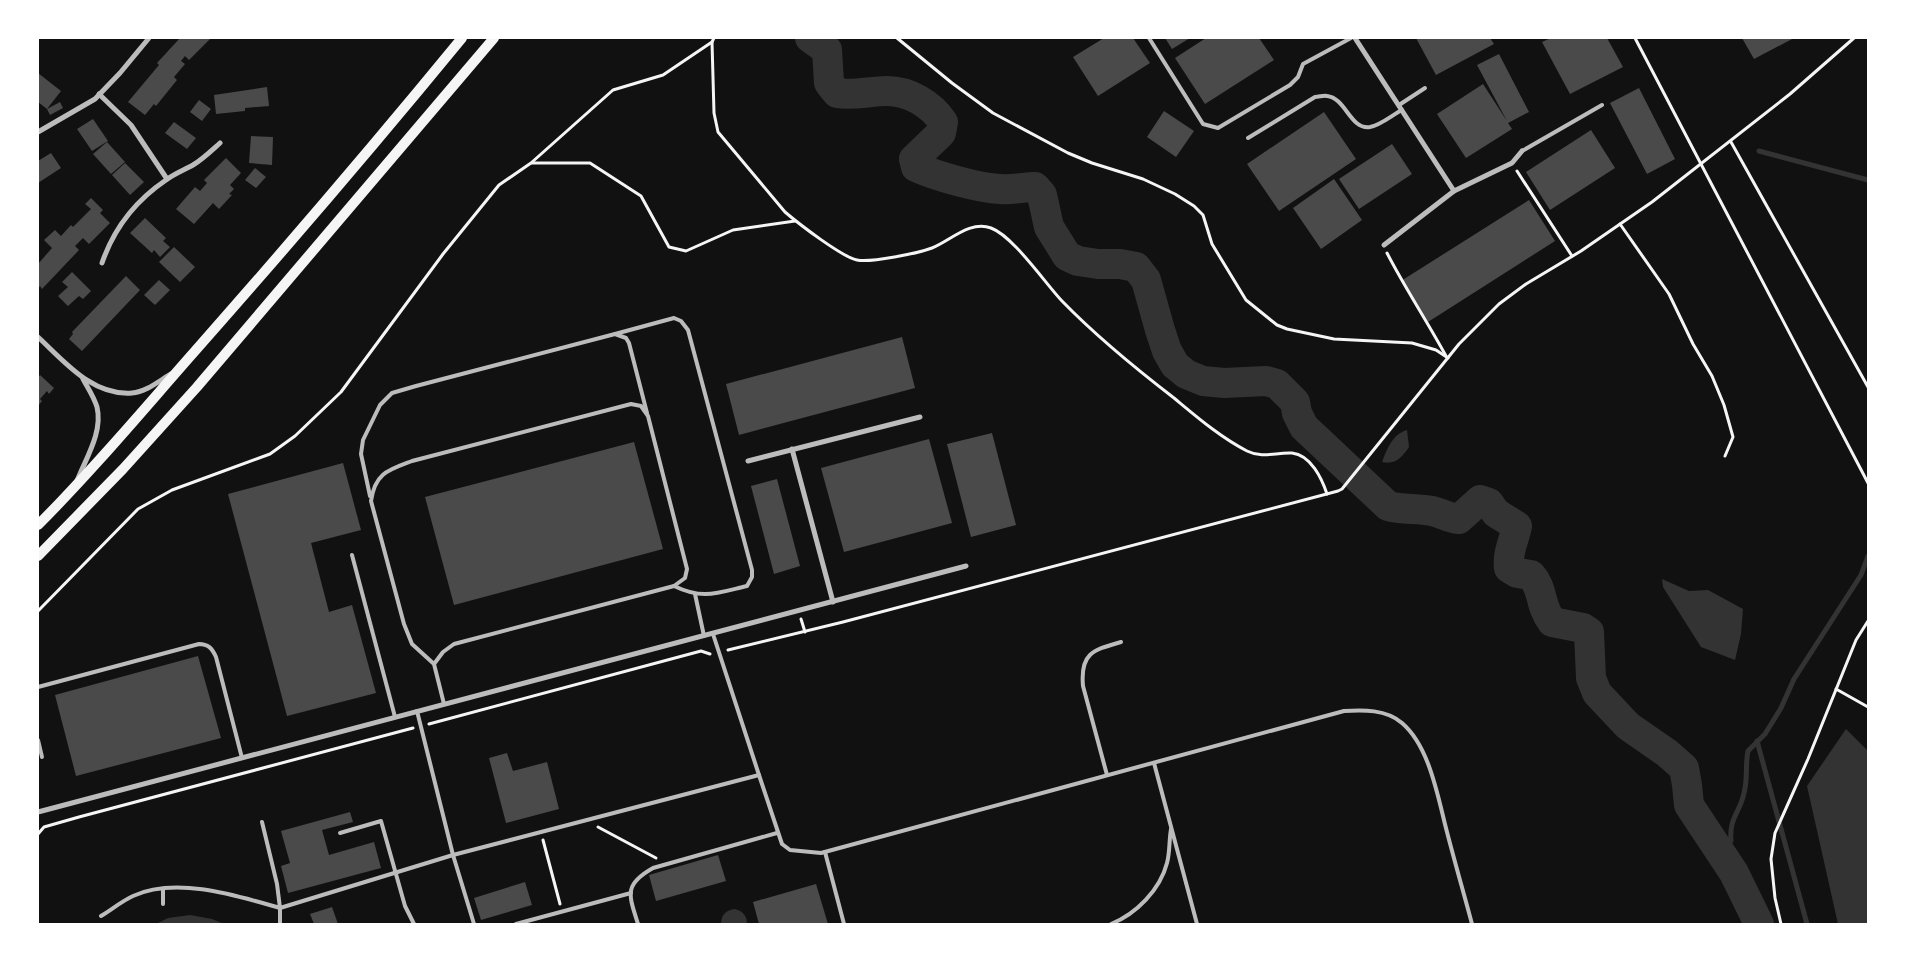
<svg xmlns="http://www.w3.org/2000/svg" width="1906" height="962" font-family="Karla,sans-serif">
<rect width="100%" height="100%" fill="#111"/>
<!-- water -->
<g fill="#333">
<path d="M1407,430L1409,447C1402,457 1396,465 1382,462C1387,448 1393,434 1407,430Z"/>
<path d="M1662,579L1689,591L1708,590L1743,609L1741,634L1735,660L1701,647L1663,587Z"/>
<path d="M1846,729L1868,751V924H1838L1807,786Z"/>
<path d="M735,909C743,911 747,916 747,924H721C721,915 726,910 735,909Z"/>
<path d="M190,915L212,919L224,924H156L168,918Z"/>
</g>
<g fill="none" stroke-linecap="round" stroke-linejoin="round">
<!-- stream -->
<g stroke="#333" stroke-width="5">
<path d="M1759,151L1868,180"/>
<path d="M1757,741L1807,924"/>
<path d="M1721,854L1731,841C1729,817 1740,813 1744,793C1748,779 1745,765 1748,751L1765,734L1781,708L1794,679L1861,575L1868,556"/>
</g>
<!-- river -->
<path stroke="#333" stroke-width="30" d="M810,38L827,50L829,83L837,93C854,96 870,91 887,91C909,91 931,104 943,122L941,133L914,159L916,167C936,176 978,188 1000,189C1011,190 1024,187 1035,187L1042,195L1049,227L1067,256L1078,261L1098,264H1120L1136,267L1146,280L1160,330L1167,351L1175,365L1186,374L1203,381L1224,383L1266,381L1277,384L1295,402L1297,413L1304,427L1388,506C1402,510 1417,508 1432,511C1442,513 1448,518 1459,519L1480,500L1489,503L1496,513L1517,526C1514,541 1507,553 1509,568L1517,573L1531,575C1544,589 1539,605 1552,622L1583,628L1589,632L1591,678L1597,693L1628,726L1667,753L1684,768L1687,785L1689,805L1734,873L1759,924"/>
</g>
<!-- building -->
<g fill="#4a4a4a">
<path d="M180,38H211L189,60L185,56L181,61L185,64L174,77L177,80L156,106L154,104L145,115L128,102L159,65L157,63Z"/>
<path d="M1104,38H1133L1150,63L1098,96L1073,57Z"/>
<path d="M1165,38H1190L1172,49Z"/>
<path d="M1206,38H1259L1274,60L1205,104L1175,58Z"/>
<path d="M1416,38H1490L1494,44L1436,75Z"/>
<path d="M1551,38H1607L1623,67L1570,94L1542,42Z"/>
<path d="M1742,38H1794L1754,59Z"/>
<path d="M1499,54L1529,112L1508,123L1512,129L1466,158L1437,114L1483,84L1507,121L1477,65Z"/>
<path d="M38,73L61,91L47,109L60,102L63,108L50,115L47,109L38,102Z"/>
<path d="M267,87L269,106L245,108V111L216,114L214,95Z"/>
<path d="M1639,88L1675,159L1647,174L1610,103Z"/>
<path d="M199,100L211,109L202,121L190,112Z"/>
<path d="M1164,111L1194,131L1176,157L1147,137Z"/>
<path d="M1324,112L1356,159L1279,211L1247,164Z"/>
<path d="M93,119L108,141L92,151L77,129Z"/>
<path d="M174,122L196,138L187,149L165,133Z"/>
<path d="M1591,130L1615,168L1550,210L1526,172Z"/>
<path d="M251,136L273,137L272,165L249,163Z"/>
<path d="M107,142L125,162L111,174L93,154Z"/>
<path d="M1392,144L1412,174L1359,209L1339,179Z"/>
<path d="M51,153L61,168L38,183V161Z"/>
<path d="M226,158L241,173L230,185L234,189L229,194L232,195L219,209L213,203L194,224L176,209L195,187L200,191L207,183L204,180Z"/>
<path d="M125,163L144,182L130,195L112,175Z"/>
<path d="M255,168L266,177L256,188L245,180Z"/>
<path d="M1334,179L1362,220L1321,249L1293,208Z"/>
<path d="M91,198L103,210L100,213L110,223L89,244L83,238L75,246L79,250L42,289L40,286L38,289V264L52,248L44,240L55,230L61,236L71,225L73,227L91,209L85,204Z"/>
<path d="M1529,200L1555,241L1428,322L1401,281Z"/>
<path d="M145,218L166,238L163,241L170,247L160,257L154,250L152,253L130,233Z"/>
<path d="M174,247L195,267L180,282L159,262Z"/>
<path d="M72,272L91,291L83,299L79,296L68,306L58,296L68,287L62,282Z"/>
<path d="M126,276L140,290L82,351L69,339L73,334L72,332Z"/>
<path d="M159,280L170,290L155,305L144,295Z"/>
<path d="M902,337L915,388L739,435L726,384Z"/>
<path d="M40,375L54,388L49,394L47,391L40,399L42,401L38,406V378Z"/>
<path d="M992,433L1016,525L971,537L947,444Z"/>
<path d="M929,439L952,523L844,552L821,468Z"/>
<path d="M634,442L663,549L454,605L425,497Z"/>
<path d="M343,463L361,530L311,543L329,612L352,605L376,693L287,716L228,494Z"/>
<path d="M777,479L800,566L774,574L751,486Z"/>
<path d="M198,656L221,738L76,776L55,695Z"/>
<path d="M507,753L513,771L547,762L559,809L506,823L489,758Z"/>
<path d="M350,812L353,822L322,830L329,855L374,842L381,868L288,893L281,866L290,863L281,831Z"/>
<path d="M718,855L726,881L656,901L649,875Z"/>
<path d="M525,882L532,905L481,920L474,898Z"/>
<path d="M816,884L828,924H759L753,902Z"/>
<path d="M332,907L338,924H314L310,914Z"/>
</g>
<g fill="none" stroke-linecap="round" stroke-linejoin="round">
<!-- path -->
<g stroke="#f5f5f5" stroke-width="3">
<path d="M897,38L952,83L993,113L1068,153L1092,163L1143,179L1175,194L1194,206L1203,215L1212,244L1246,300L1277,325L1287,329L1334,339L1412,343L1436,350L1448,358"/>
<path d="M1635,38L1868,483"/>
<path d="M712,42L714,113L718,132L785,212C799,224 842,257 857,260C870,263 919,253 932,248C950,241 970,220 991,228C1013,236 1045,283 1062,301C1096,336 1135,368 1174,398C1197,417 1220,437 1247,451C1263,459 1276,452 1292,453C1311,455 1322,479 1327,494"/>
<path d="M1731,142L1868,387"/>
<path d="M532,163H590L641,196L669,247L686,251L733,230L795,221"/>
<path d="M1517,171L1572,256"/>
<path d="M1620,224L1669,294L1693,344L1712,376L1724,405L1733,437L1725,456"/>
<path d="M1387,253C1405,288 1427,321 1446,356"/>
<path d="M38,611L138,509L172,490L270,454L295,436L341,392L443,254L499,185L531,163L613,90L663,75L712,42L714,38"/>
<path d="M801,619L805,632"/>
<path d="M728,650L843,622L1338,491L1342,489L1459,344L1499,304L1526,284L1581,251L1652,202L1790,94L1854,38"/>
<path d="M1836,689L1868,707"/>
<path d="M429,724L701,651L710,654"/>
<path d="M598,827L656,858"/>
<path d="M38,834L44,827L79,817L413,728"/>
<path d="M543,840L560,904"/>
<path d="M1781,924L1775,898L1771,859L1775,833L1808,759L1856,640L1868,621"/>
</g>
<!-- service -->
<g stroke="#bcbcbc" stroke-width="4">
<path d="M1149,38L1203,124L1218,128L1290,85L1298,77L1303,64L1351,38"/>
<path d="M1399,105L1425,88"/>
<path d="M1248,138L1315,97C1319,97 1324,95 1327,96C1346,98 1350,130 1370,127C1381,125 1392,115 1402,110"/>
<path d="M1522,151L1602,105"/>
<path d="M615,334L674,318L681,321L688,330L752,570V577L747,586C717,593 703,600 674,586"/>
<path d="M370,496L361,454L363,440L380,405L392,393L416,386L615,334L626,338L629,343L647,413"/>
<path d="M352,555L395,717"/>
<path d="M695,594L704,636"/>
<path d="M713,634L759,775"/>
<path d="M434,664L443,652L454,644L674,586L685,578L687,569L648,416L641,406L631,404L412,461C388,470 375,473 371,501L404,624L412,644L434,664L444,704"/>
<path d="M38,687L199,644C208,644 212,648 216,657L242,758"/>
<path d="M417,711L453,855L474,924"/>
<path d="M38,740L42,757"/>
<path d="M1154,763L1197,924"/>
<path d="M1107,775L1083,686C1080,653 1093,650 1121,642"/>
<path d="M340,833L381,821L405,906L414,924"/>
<path d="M825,852L844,924"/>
<path d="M163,889V904"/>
<path d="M101,916C111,910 122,901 133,896C176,876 238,896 280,908L277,884L262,822"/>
<path d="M280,924V908L453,855L759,775L782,844L790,850L821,853L1344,711C1363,710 1386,709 1402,723C1430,747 1438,798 1447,832C1455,863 1464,894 1472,924"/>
<path d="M516,924L631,893"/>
<path d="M638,924C629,895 623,885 653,868L777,833"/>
<path d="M1111,924C1136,914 1160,890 1167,863C1170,852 1169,840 1171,829"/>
</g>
<!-- minor -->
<g stroke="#bcbcbc" stroke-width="5">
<path d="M1355,38L1454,191L1512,163L1522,151"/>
<path d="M99,94L131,125L167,179"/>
<path d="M38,132L95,99L120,73L149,38"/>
<path d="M1384,245L1454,191"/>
<path d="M102,263C114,228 135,201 166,180C174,174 184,170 193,165C203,159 211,151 220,143"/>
<path d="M38,337C64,361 92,396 132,393C146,392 159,381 171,374"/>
<path d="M792,449L833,602"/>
<path d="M748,461L920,417"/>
<path d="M77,481C86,458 103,432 97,407C94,397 88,388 83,379"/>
<path d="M38,812L966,566"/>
</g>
<!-- secondary -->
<g stroke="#f5f5f5" stroke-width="10">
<path d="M38,525C93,470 143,410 195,351C286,248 375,144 462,38"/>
<path d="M38,556L123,469L197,387L494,38"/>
</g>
</g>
<!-- border -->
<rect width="1906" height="962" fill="none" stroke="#ffffff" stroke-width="78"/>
</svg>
